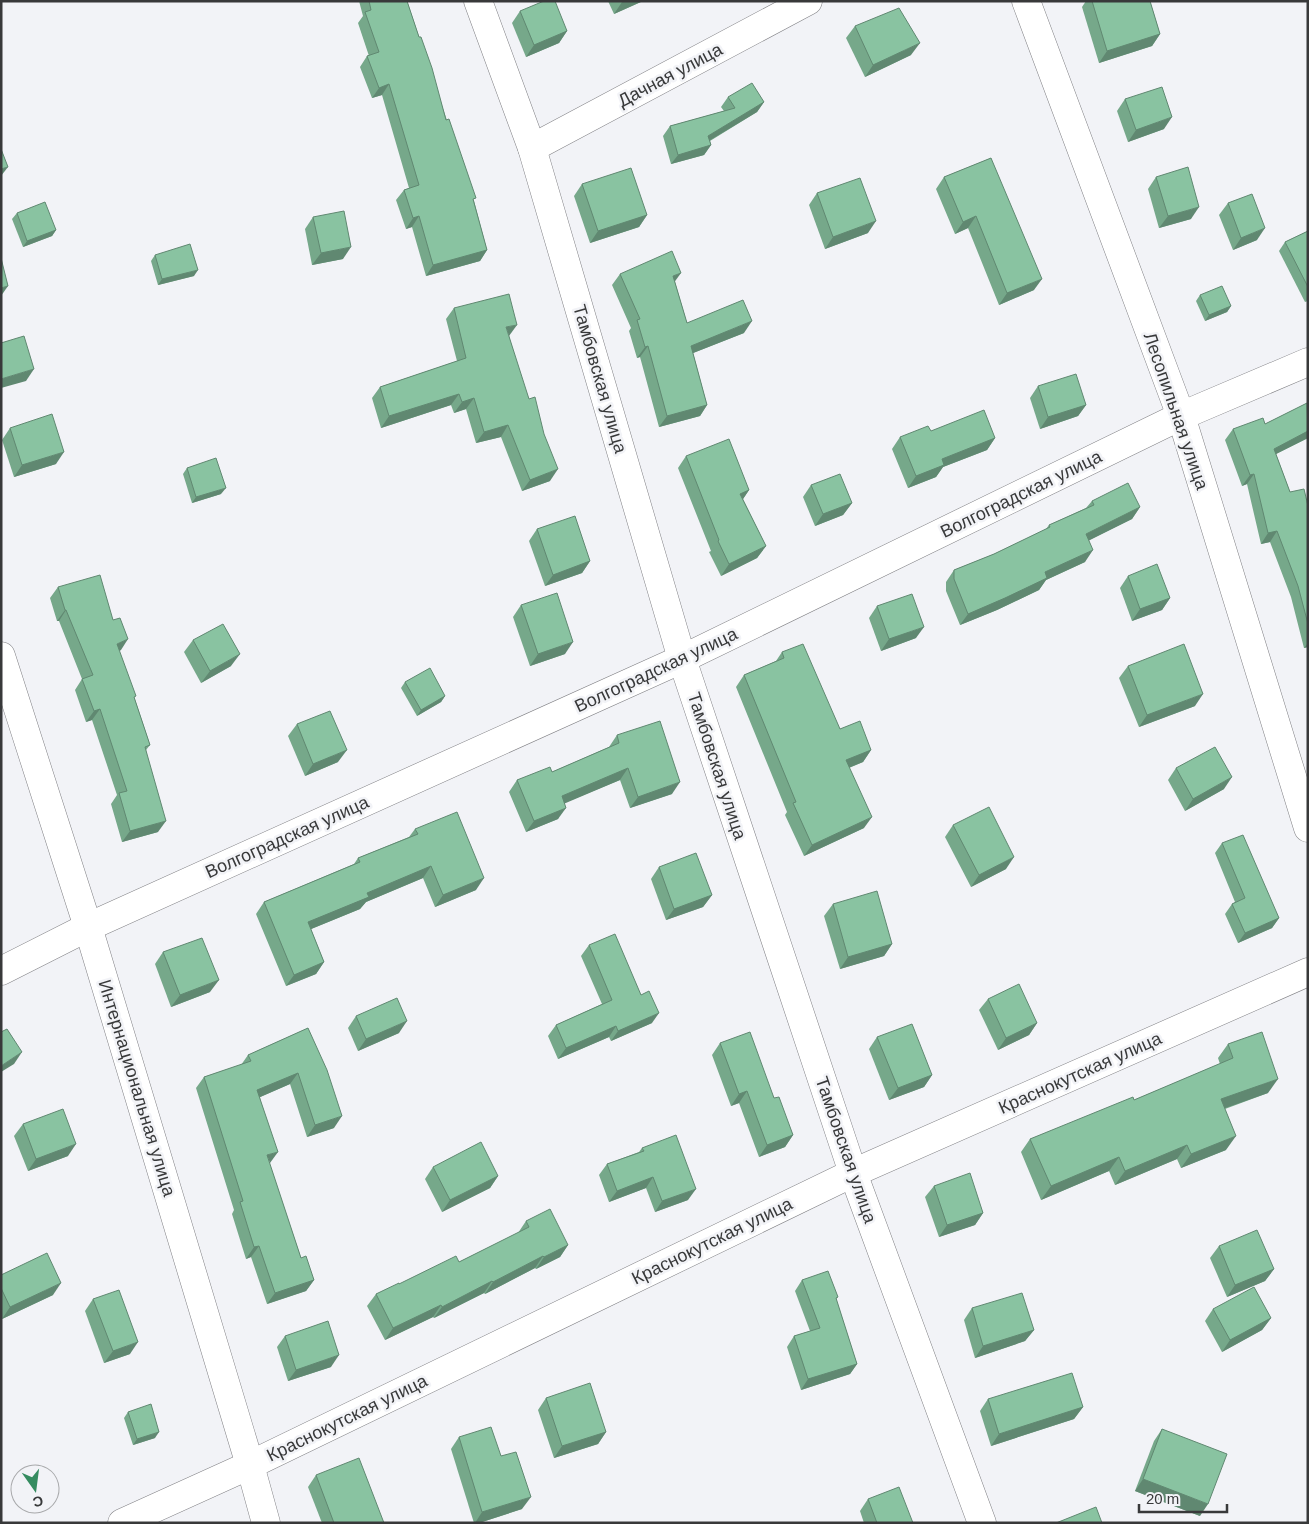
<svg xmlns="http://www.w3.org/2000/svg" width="1309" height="1524" font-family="Arial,sans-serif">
<rect width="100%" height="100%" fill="#f2f3f7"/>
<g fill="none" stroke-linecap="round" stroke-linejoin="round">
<defs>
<g id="street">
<path d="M478,1L532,148L682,659L853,1173L982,1523"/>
<path d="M1026,1L1181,416L1308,828"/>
<path d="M532,148L808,1"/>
<path d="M1,656L88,927L250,1465L266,1523"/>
<path d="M122,1523L250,1465L853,1173L1308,972"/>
</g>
<path id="secondary" d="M1,971L88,927L682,659L1181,416L1308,362"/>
</defs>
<!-- street casing -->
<use href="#street" stroke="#818185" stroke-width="29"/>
<!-- secondary casing -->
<use href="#secondary" stroke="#818185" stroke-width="29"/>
<!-- street -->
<use href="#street" stroke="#fff" stroke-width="28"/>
<!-- secondary -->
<use href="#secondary" stroke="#fff" stroke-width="28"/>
</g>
<!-- wall -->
<g fill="#76a88a">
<path d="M359,1H407L474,201L487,250L480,261L426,276L412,227L406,229L396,200L404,190L409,188L382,95L372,98L360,67L367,56H369L358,23L363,16Z"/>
<path d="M608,1H643L614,14Z"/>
<path d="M1086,1H1150L1160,34L1152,46L1099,63L1082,7Z"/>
<path d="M520,11L567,31L559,43L526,57L512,23Z"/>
<path d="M855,26L911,55L865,77L846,38Z"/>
<path d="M728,97L764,102L757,112L710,141L711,145L704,155L671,164L663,136L670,126L724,111L721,107Z"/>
<path d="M1125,99L1164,129L1128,142L1117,111Z"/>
<path d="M991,158L1034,290L999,305L968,228L955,234L936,189L944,177Z"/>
<path d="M1156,177L1191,219L1159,228L1148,189Z"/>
<path d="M582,184L647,215L639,227L590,243L574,196Z"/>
<path d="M817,193L868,233L825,249L809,205Z"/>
<path d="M1228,203L1257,240L1233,250L1219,215Z"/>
<path d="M17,213L56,230L52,236L23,247L12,219Z"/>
<path d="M313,217L343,259L312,265L305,229Z"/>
<path d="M1308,231V301L1305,302L1279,251L1285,242Z"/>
<path d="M155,255L194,276L158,285L151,261Z"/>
<path d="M620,274L675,282L687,323L744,333L693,353L707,405L700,416L659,427L640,357L637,358L629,331L631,328L612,285Z"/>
<path d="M1200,295L1231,306L1227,312L1205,321L1196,301Z"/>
<path d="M454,308L509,336L550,481L522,491L501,437L476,443L466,409L454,413L451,405L381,428L372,398L380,387L457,361L446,319Z"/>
<path d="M1038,386L1086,405L1078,416L1040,429L1030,398Z"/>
<path d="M1308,403V438L1276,454L1290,492L1308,506V647L1304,648L1291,597L1270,542L1261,544L1247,484L1242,486L1225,440L1233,429L1265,424Z"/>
<path d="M10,428L56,464L14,477L2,440Z"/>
<path d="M931,431L995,438L987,450L943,467L936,477L908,488L892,449L900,437Z"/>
<path d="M686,456L749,490L743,499L766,546L757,558L721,576L709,552L711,551L678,468Z"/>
<path d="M187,468L221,494L192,503L183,474Z"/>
<path d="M811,485L852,503L843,515L815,526L803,497Z"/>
<path d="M1092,501L1140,507L1132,519L1089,540L1085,562L1046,580L1039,590L997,610L960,625L946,591V582L954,570L994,554L1046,529L1049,525L1086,508Z"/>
<path d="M537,529L590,561L582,573L545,586L529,541Z"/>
<path d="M1128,576L1170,598L1162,610L1132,621L1120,588Z"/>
<path d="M58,587L121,650L119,651L150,745L146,750L158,832L122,842L111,804L117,795L92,720L86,722L75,690L82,679L59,621H57L50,598Z"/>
<path d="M521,605L565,654L530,666L513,617Z"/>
<path d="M877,606L916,638L881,651L869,618Z"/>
<path d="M193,640L231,666L201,683L184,652Z"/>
<path d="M782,652L840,729L871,750L863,762L849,768L864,828L804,856L785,815L787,812L736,687L744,675L776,661Z"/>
<path d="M1128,666L1195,706L1139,727L1119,678Z"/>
<path d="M405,682L445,696L441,702L417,716L401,688Z"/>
<path d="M297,724L338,762L305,776L288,736Z"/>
<path d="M617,735L672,794L630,808L620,780L564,803L558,819L526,832L509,792L517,780L552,772L609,747Z"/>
<path d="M1176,768L1224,789L1185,811L1168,780Z"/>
<path d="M953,825L1006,869L971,887L945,837Z"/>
<path d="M415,829L476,890L435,907L423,878L366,902L360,909L311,929L324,962L316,974L286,986L256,914L264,902L354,864L358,858L409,837Z"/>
<path d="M1222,843L1279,918L1272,928L1238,943L1225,914L1232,904L1235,902L1215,853Z"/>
<path d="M659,867L712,895L703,907L666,920L651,879Z"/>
<path d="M833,904L892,944L884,956L840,969L824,916Z"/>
<path d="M589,945L641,995L652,1023L611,1041L609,1037L558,1059L548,1036L556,1025L602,1004L581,956Z"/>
<path d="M163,952L210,992L171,1007L155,964Z"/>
<path d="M988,999L1037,1023L1029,1035L998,1050L979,1010Z"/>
<path d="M356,1016L399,1033L358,1051L348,1028Z"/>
<path d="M308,1028L334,1128L307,1137L290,1084L260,1097L269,1163L301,1258L314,1280L306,1291L267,1304L251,1257L246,1259L232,1214L234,1210L196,1088L204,1077L241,1065L248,1055Z"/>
<path d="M877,1037L932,1075L924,1087L889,1100L869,1049Z"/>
<path d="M720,1043L774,1098L793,1135L785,1147L759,1157L739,1103L731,1106L712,1055Z"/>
<path d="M1228,1044L1268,1093L1225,1109L1226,1150L1181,1168L1177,1159L1115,1185L1109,1171L1041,1200L1021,1152L1030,1139L1134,1100L1220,1064L1218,1058Z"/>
<path d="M23,1124L68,1156L28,1171L14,1136Z"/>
<path d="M642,1148L688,1200L655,1212L646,1188L609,1202L599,1175L607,1164L639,1152Z"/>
<path d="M433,1167L498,1176L490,1188L442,1212L425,1179Z"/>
<path d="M934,1186L983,1213L975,1225L939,1237L925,1197Z"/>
<path d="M526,1221L568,1245L560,1257L536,1269L535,1268L485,1294L484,1293L434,1318L433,1317L385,1340L367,1306L376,1294L459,1262L518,1233Z"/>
<path d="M1219,1246L1274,1269L1265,1281L1227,1297L1210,1258Z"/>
<path d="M1,1275L53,1295L2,1319Z"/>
<path d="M802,1280L838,1297L836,1299L857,1364L850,1374L801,1390L787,1347L794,1336L810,1331L795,1291Z"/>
<path d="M93,1299L130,1354L104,1363L85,1311Z"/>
<path d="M972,1308L1034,1330L1025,1341L975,1358L964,1320Z"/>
<path d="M1213,1309L1271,1318L1262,1330L1222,1352L1205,1321Z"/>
<path d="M285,1336L331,1367L288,1381L277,1347Z"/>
<path d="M546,1398L606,1432L598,1444L554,1458L538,1410Z"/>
<path d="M988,1399L1083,1407L1074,1419L991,1446L980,1411Z"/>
<path d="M128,1412L155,1438L133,1445L124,1418Z"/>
<path d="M1162,1429L1200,1516L1135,1491L1154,1441Z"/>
<path d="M459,1437L501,1456L522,1509L479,1523H474L451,1449Z"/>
<path d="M316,1475L384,1523H322L308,1487Z"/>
<path d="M868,1499L913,1523H864L860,1511Z"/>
</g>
<!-- shaded-wall -->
<g fill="#608871">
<path d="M624,1H643L614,14L622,2Z"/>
<path d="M567,31L559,43L526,57L534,45Z"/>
<path d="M1160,34L1152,46L1099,63L1107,51Z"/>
<path d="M920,43L911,55L865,77L873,65Z"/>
<path d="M389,84L382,95L372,98L379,88Z"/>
<path d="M764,102L757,112L702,145L708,136Z"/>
<path d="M1172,117L1164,129L1128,142L1136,130Z"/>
<path d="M711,145L704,155L671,164L678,155Z"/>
<path d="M8,167L1,176V169Z"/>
<path d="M1199,207L1191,219L1159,228L1168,216Z"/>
<path d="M647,215L639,227L590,243L598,231Z"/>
<path d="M419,216L412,227L406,229L413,218Z"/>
<path d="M976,216L968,228L955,234L963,222Z"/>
<path d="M876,221L868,233L825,249L833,237Z"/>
<path d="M1265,228L1257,240L1233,250L1241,238Z"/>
<path d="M56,230L52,236L23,247L27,241Z"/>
<path d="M351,247L343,259L312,265L321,253Z"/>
<path d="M487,250L480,261L426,276L433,265Z"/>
<path d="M198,270L194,276L158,285L162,279Z"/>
<path d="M681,273L673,284V276Z"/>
<path d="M1042,279L1034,290L999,305L1007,293Z"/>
<path d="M8,286L1,296V288Z"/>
<path d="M1231,306L1227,312L1205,321L1209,315Z"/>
<path d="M752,321L744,333L683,357L691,346Z"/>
<path d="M517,325L509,336L506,327Z"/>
<path d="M648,346L640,357L637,358L645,347Z"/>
<path d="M34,369L26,381L1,388V379Z"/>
<path d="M459,394L451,405L381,428L389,416Z"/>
<path d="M474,398L466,409L454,413L462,402Z"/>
<path d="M707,405L700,416L659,427L667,416Z"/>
<path d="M1086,405L1078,416L1040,429L1048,417Z"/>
<path d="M508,425L501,437L476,443L484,432Z"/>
<path d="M1308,431V438L1266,459L1274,449Z"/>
<path d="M995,438L987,450L943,467L936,477L908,488L916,476L942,459Z"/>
<path d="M64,452L56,464L14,477L22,465Z"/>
<path d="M558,469L550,481L522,491L530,480Z"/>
<path d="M1254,474L1247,484L1242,486L1250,475Z"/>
<path d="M226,488L221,494L192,503L196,497Z"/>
<path d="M749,490L741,502L740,494Z"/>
<path d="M852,503L843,515L815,526L823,514Z"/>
<path d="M1140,507L1132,519L1078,546L1086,534Z"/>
<path d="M1277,531L1270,542L1261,544L1268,533Z"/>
<path d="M766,546L757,558L721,576L729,564Z"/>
<path d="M1093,550L1085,562L1046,580L1039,590L997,610L960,625L968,614L1045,572Z"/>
<path d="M590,561L582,573L545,586L553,575Z"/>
<path d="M1170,598L1162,610L1132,621L1140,609Z"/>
<path d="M65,610H66L59,621H57Z"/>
<path d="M924,627L916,638L881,651L889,639Z"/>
<path d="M128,639L121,650L109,655L117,644Z"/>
<path d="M573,642L565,654L530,666L538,654Z"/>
<path d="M1308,643V647L1304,648Z"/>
<path d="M240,654L231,666L201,683L210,671Z"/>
<path d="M1203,694L1195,706L1139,727L1147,715Z"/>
<path d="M445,696L441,702L417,716L421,710Z"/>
<path d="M100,709L92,720L86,722L94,711Z"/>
<path d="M347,750L338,762L305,776L313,764Z"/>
<path d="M871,750L863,762L838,772L846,760Z"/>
<path d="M628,768L620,780L554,808L562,796Z"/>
<path d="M1232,777L1224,789L1185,811L1193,799Z"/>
<path d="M680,782L672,794L630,808L638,797Z"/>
<path d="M566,808L558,819L526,832L534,821Z"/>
<path d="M872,817L864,828L804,856L812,845Z"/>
<path d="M166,821L158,832L122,842L130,831Z"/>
<path d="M1014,857L1006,869L971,887L979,875Z"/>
<path d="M431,866L423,878L366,902L360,909L299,934L308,922L367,893Z"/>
<path d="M484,878L476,890L435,907L443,895Z"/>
<path d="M712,895L703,907L666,920L674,909Z"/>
<path d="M1279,918L1272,928L1238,943L1245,933Z"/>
<path d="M892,944L884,956L840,969L848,957Z"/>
<path d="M324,962L316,974L286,986L294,975Z"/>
<path d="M219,980L210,992L171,1007L180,995Z"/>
<path d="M659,1013L652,1023L611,1041L618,1031Z"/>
<path d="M407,1021L399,1033L358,1051L366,1039Z"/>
<path d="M1037,1023L1029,1035L998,1050L1006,1038Z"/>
<path d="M616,1026L609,1037L558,1059L566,1048Z"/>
<path d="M22,1052L14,1064L1,1072V1066Z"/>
<path d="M298,1073L290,1084L249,1102L257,1090Z"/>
<path d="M932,1075L924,1087L889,1100L898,1088Z"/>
<path d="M1278,1079L1268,1093L1211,1113L1221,1099Z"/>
<path d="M747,1091L739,1103L731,1106L739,1094Z"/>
<path d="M342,1116L334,1128L307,1137L315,1125Z"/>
<path d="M793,1135L785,1147L759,1157L767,1145Z"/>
<path d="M1236,1136L1226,1150L1181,1168L1191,1154Z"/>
<path d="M76,1144L68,1156L28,1171L36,1159Z"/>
<path d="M1187,1145L1177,1159L1115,1185L1125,1171Z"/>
<path d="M278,1152L270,1163L267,1155Z"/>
<path d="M1119,1157L1109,1171L1041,1200L1051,1186Z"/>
<path d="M498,1176L490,1188L442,1212L450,1200Z"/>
<path d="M653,1177L646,1188L609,1202L617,1191Z"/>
<path d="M696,1189L688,1200L655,1212L662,1201Z"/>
<path d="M983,1213L975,1225L939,1237L947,1225Z"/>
<path d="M568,1245L560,1257L536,1269L544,1257Z"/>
<path d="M259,1246L251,1257L246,1259L254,1247Z"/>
<path d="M543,1256L535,1268L485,1294L493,1282Z"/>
<path d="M1274,1269L1265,1281L1227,1297L1235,1285Z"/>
<path d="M314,1280L306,1291L267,1304L275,1293Z"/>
<path d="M492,1281L484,1293L434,1318L442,1307Z"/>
<path d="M61,1283L53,1295L2,1319L10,1307Z"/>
<path d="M441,1305L433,1317L385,1340L393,1328Z"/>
<path d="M1271,1318L1262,1330L1222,1352L1230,1340Z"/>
<path d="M1034,1330L1025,1341L975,1358L983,1346Z"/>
<path d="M138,1342L130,1354L104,1363L113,1351Z"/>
<path d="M339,1355L331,1367L288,1381L296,1370Z"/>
<path d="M857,1364L850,1374L801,1390L808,1379Z"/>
<path d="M1083,1407L1074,1419L991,1446L999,1434Z"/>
<path d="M159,1432L155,1438L133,1445L137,1439Z"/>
<path d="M606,1432L598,1444L554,1458L562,1446Z"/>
<path d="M1143,1479L1208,1504L1200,1516L1135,1491Z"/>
<path d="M531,1497L522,1509L479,1523H475L482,1512Z"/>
</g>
<!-- building -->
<g fill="#89c3a1" stroke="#608871">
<path d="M369,1H407L419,37H421L432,68L446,120L449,119L476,198L473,199L487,250L433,265L419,216L413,218L404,190L419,185L389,84L379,88L367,56L379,52L365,12L371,10Z"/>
<path d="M544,1H555L567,31L534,45L520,11Z"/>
<path d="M1092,1H1150L1160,34L1107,51Z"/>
<path d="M899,8L920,43L873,65L855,26Z"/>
<path d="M752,83L764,102L708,136L711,145L678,155L670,126L735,108L728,97Z"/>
<path d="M1162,87L1172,117L1136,130L1125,99Z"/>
<path d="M1,149L8,167L1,169Z"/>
<path d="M991,158L1042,279L1007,293L976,216L963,222L944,177Z"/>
<path d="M1188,167L1199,207L1168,216L1156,177Z"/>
<path d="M631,168L647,215L598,231L582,184Z"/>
<path d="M860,178L876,221L833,237L817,193Z"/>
<path d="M1252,194L1265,228L1241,238L1228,203Z"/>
<path d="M45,202L56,230L27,241L17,213Z"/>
<path d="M344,211L351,247L321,253L313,217Z"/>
<path d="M1308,231V287L1285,242Z"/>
<path d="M190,244L198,270L162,279L155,255Z"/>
<path d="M672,251L681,273L673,276L687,323L743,300L752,321L691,346L707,405L667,416L648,346L645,347L637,320L640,319L620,274Z"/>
<path d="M1,258L8,286L1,288Z"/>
<path d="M1222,286L1231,306L1209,315L1200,295Z"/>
<path d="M509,294L517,325L506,327L529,399L535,397L544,434L558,469L530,480L508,425L484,432L474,398L462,402L459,394L389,416L380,387L466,358L454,308Z"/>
<path d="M24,336L34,369L1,379V343Z"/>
<path d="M1076,374L1086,405L1048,417L1038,386Z"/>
<path d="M1307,403L1308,431L1274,449L1290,492L1304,489L1308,506V624L1298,586L1277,531L1268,533L1254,474L1250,475L1233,429L1263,418L1265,424Z"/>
<path d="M984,410L995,438L942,459L944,465L916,476L900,437L928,426L931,431Z"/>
<path d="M52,414L64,452L22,465L10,428Z"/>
<path d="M729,439L749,490L740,494L766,546L729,564L718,541L719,540L686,456Z"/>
<path d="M216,458L226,488L196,497L187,468Z"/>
<path d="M840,474L852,503L823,514L811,485Z"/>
<path d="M1128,483L1140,507L1086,534L1093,550L1045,572L1047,578L1005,598L968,614L954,579V570L994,554L1050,527L1049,525L1094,505L1092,501Z"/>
<path d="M575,516L590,561L553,575L537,529Z"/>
<path d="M1157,564L1170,598L1140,609L1128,576Z"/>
<path d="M100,575L113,620L120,618L128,639L117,644L136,696L134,697L150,745L145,747L166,821L130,831L119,793L127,791L100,709L94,711L82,679L93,675L66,610H65L58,587Z"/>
<path d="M557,593L573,642L538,654L521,605Z"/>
<path d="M912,594L924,627L889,639L877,606Z"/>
<path d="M223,624L240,654L210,671L193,640Z"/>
<path d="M803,644L840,729L860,721L871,750L846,760L872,817L812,845L793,803L796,802L744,675L784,658L782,652Z"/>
<path d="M1184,644L1203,694L1147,715L1128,666Z"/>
<path d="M430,668L445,696L421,710L405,682Z"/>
<path d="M330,711L347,750L313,764L297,724Z"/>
<path d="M660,721L680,782L638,797L628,768L562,796L566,808L534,821L517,780L550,767L552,772L619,743L617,735Z"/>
<path d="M1215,747L1232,777L1193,799L1176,768Z"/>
<path d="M989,807L1014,857L979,875L953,825Z"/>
<path d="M457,812L484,878L443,895L431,866L367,893L369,897L308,922L324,962L294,975L264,902L360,862L358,858L418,834L415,829Z"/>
<path d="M1243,835L1279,918L1245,933L1232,904L1245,898L1222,843Z"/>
<path d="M696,853L712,895L674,909L659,867Z"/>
<path d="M877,891L892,944L848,957L833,904Z"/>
<path d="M615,934L641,995L649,991L659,1013L618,1031L616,1026L566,1048L556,1025L612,1000L589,945Z"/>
<path d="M202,938L219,980L180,995L163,952Z"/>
<path d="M1019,984L1037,1023L1006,1038L988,999Z"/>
<path d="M397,998L407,1021L366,1039L356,1016Z"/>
<path d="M912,1024L932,1075L898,1088L877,1037Z"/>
<path d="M308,1028L327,1070L342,1116L315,1125L298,1073L257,1090L278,1152L267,1155L301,1258L306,1256L314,1280L275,1293L259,1246L254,1247L240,1202L243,1201L204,1077L251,1061L248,1055Z"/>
<path d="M7,1029L22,1052L1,1066V1032Z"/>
<path d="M750,1032L774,1098L779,1097L793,1135L767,1145L747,1091L739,1094L720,1043Z"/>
<path d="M1262,1032L1278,1079L1221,1099L1236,1136L1191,1154L1187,1145L1125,1171L1119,1157L1051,1186L1030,1139L1133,1097L1134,1100L1233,1058L1228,1044Z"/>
<path d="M63,1109L76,1144L36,1159L23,1124Z"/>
<path d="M676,1135L696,1189L662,1201L653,1177L617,1191L607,1164L644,1151L642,1148Z"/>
<path d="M481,1142L498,1176L450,1200L433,1167Z"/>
<path d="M970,1173L983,1213L947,1225L934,1186Z"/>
<path d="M550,1209L568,1245L544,1257L543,1256L493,1282L492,1281L442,1307L441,1305L393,1328L376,1294L399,1283V1284L456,1256L459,1262L529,1227L526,1221Z"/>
<path d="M1257,1230L1274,1269L1235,1285L1219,1246Z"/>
<path d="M47,1253L61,1283L10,1307L1,1288V1275Z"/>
<path d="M828,1271L838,1297L836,1298L857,1364L808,1379L794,1336L820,1328L802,1280Z"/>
<path d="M1254,1287L1271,1318L1230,1340L1213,1309Z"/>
<path d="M119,1290L138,1342L113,1351L93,1299Z"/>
<path d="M1022,1293L1034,1330L983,1346L972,1308Z"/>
<path d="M328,1321L339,1355L296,1370L285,1336Z"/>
<path d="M1072,1373L1083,1407L999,1434L988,1399Z"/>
<path d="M590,1383L606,1432L562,1446L546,1398Z"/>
<path d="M151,1404L159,1432L137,1439L128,1412Z"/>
<path d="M491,1427L501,1456L516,1452L531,1497L482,1512L459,1437Z"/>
<path d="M1162,1429L1227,1454L1208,1504L1143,1479Z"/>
<path d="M359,1458L384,1523H334L316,1475Z"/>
<path d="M899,1487L913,1523H877L868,1499Z"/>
<path d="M1096,1507L1102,1523H1056Z"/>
</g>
<g text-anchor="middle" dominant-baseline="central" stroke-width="5" stroke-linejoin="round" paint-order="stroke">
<!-- street labels -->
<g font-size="18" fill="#38393a" stroke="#f2f3f7">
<text transform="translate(670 75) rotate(-28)">Дачная улица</text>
<text transform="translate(600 379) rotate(74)">Тамбовская улица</text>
<text transform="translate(1176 411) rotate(71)">Лесопильная улица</text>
<text transform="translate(1021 494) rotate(-26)">Волгоградская улица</text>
<text transform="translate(656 670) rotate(-25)">Волгоградская улица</text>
<text transform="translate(717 766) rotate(72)">Тамбовская улица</text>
<text transform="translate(287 837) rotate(-24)">Волгоградская улица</text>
<text transform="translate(1080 1073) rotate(-24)">Краснокутская улица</text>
<text transform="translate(137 1088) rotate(73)">Интернациональная улица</text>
<text transform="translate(846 1150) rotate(71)">Тамбовская улица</text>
<text transform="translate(712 1241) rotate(-26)">Краснокутская улица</text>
<text transform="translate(347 1418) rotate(-26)">Краснокутская улица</text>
</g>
</g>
<!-- border -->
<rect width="1309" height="1524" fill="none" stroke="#38393a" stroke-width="5"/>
<!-- north arrow -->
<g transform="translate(35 1489) rotate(166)"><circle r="24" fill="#f2f3f7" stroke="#a8a9ab"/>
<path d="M0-4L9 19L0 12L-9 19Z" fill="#358c60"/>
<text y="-8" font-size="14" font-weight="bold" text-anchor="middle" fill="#38393a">С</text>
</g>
<!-- scale -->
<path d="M1139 1504v8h88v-8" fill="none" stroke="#38393a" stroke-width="2.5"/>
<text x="1146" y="1504" font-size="15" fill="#38393a" stroke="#f2f3f7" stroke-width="4" paint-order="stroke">20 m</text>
</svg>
